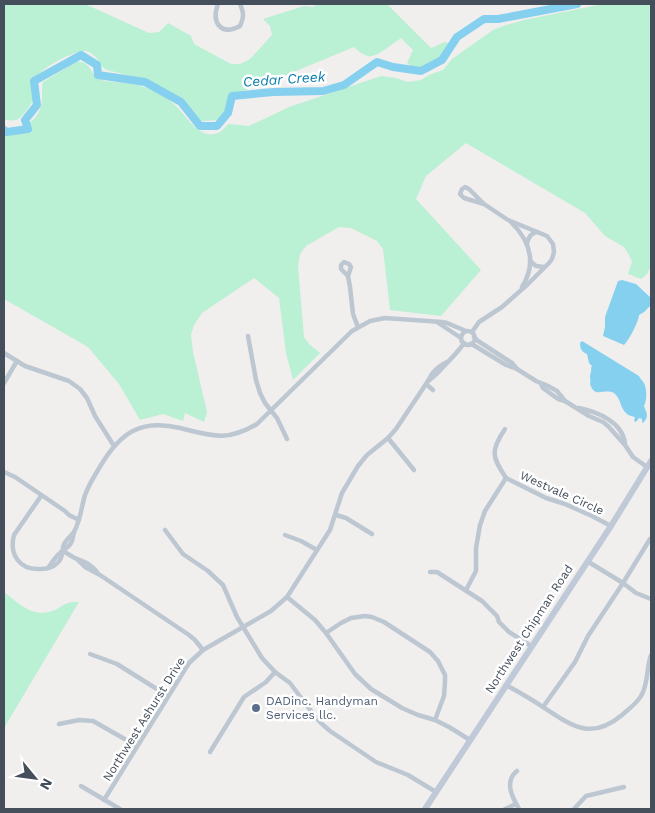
<svg xmlns="http://www.w3.org/2000/svg" width="655" height="813" font-family="'Work Sans',sans-serif">
<rect width="100%" height="100%" fill="#f1eeee"/>
<!-- green -->
<g fill="#baf0d4">
<path d="M4,4H72L75,5L79,4H85L149,33L159,32L168,23L191,36L194,44L231,64H240L250,59L272,35L270,26L263,19L304,6L313,7L317,4H387L431,48L445,42L450,44C447,49 444,54 441,58C432,67 417,71 407,63L413,50L401,38C393,43 377,58 368,56C363,55 358,51 354,47L267,83L240,92L224,115L217,120L203,121L198,120L183,101L161,88L146,80L107,70C98,66 100,58 92,54C90,52 87,51 85,51C74,51 42,67 37,77C34,84 35,93 33,100C31,105 21,119 16,120C12,121 7,120 4,120Z"/>
<path d="M603,4H651V266L647,274L641,279L628,274L632,262L629,255L624,247L605,236L585,213L466,143L426,176L416,199L481,270L441,316L390,310L383,249L377,241L351,228L339,227L306,246L300,254L298,266L304,337L309,344L320,353L293,380L286,353L279,298L254,278L202,313L194,325L191,335L193,352L207,412L204,422L185,413L183,421L163,414L140,420L119,384L88,347L4,299V129C20,129 36,124 41,106C43,99 41,90 43,82L76,62C91,60 90,76 102,80C105,82 110,81 113,82C126,83 139,84 151,90C160,94 170,100 177,107C188,118 201,142 220,132C223,130 226,126 229,124L249,126L289,107L381,76L396,78L408,82L421,80L429,75L443,70L452,59L493,30L506,25L524,20Z"/>
<path d="M4,592C21,605 34,620 57,609C65,604 69,601 79,602L4,728Z"/>
</g>
<!-- water -->
<g fill="#85d0ef">
<path d="M622,280L636,284L651,298V305L644,312L639,315C639,321 629,340 624,345L603,336L605,327V317L618,281Z"/>
<path d="M582,341L639,376C640,378 642,381 644,383C647,389 647,400 644,406C646,412 650,416 643,423L642,422V419L639,418L636,422L634,421L635,417C634,417 628,415 627,414C620,409 621,398 614,393C604,388 595,399 590,384C591,381 590,380 590,377C590,373 592,372 591,368L592,366L589,363L587,354C582,352 580,349 580,343Z"/>
</g>
<g fill="none" stroke-linecap="round" stroke-linejoin="round">
<!-- river -->
<path stroke="#85d0ef" stroke-width="8" d="M4,130L7,132L28,129L25,120L37,105L34,81L81,55L97,65L98,75L145,82L181,102L200,126H217L228,113L232,96L273,92L323,91L344,85L377,62L393,67L421,71L442,60L457,37L484,19H498L577,4"/>
<!-- street -->
<g stroke="#bdc7d1" stroke-width="4.5">
<path d="M218,4C211,23 221,36 240,26C244,17 244,13 240,4"/>
<path d="M511,222C530,241 537,263 522,287"/>
<path d="M527,244C528,238 530,233 537,232"/>
<path d="M530,261L536,266L544,267"/>
<path d="M348,276L341,269V265L344,262L349,264L351,267L348,276L350,287L353,314L358,327"/>
<path d="M437,322L461,338"/>
<circle cx="468" cy="338" r="7"/>
<path d="M472,332L479,322L502,307L528,284L549,263L552,259L554,252L553,244L547,236L508,220L484,204L469,189L465,187L462,189L460,194L464,198L484,204"/>
<path d="M248,336L256,380L260,393L265,403L277,418L287,439"/>
<path d="M474,337L478,341L512,363L517,369L536,381L546,385L557,391L565,401"/>
<path d="M470,344L475,346L506,365L517,369"/>
<path d="M4,353L25,366L69,381L80,389L87,398L95,416L114,446"/>
<path d="M428,381C436,376 441,369 448,362C454,355 459,351 464,343"/>
<path d="M4,383L17,361"/>
<path d="M426,384L433,390"/>
<path d="M541,384L543,388L558,399L565,401L589,416L603,422L608,426L625,445L633,457L647,467"/>
<path d="M579,408C598,412 622,422 625,443"/>
<path d="M505,429C490,451 492,457 506,478"/>
<path d="M388,438L414,470"/>
<path d="M4,472L15,477L65,511L69,515L79,520"/>
<path d="M506,478L546,498L565,504L592,516L611,526"/>
<path d="M41,496L14,535C9,554 19,570 40,569C45,569 51,568 55,565C64,559 61,552 64,544C67,539 71,536 74,532"/>
<path d="M336,515L346,518L372,534"/>
<path d="M165,530L183,554L208,571L223,585L237,617L262,658L275,672L290,683L314,715L321,723L330,731L376,762L408,775L436,792"/>
<path d="M285,535L301,541L317,550"/>
<path d="M63,551C67,553 72,557 77,559C87,563 90,564 97,572"/>
<path d="M77,559L85,567L100,575L189,635L195,640L203,650"/>
<path d="M587,561L623,583L636,593L651,599"/>
<path d="M48,568C52,563 55,557 60,553C64,549 68,548 71,543C73,539 73,536 74,532C74,532 77,526 77,525C81,515 82,505 85,495C89,484 95,475 101,465C121,432 141,419 180,428C213,436 226,442 257,424L352,331L370,321L385,318L442,322L447,323L466,331"/>
<path d="M430,572H437L482,601L497,616L499,622L509,632L531,646"/>
<path d="M466,590L476,571V548L480,525L485,511L506,478"/>
<path d="M287,597L315,620L326,633L355,674L371,689L402,708L418,715L435,720L449,727L470,740"/>
<path d="M326,633L341,623L351,618L365,616L372,617L384,622L430,652L438,661L445,675V682L444,696L435,720"/>
<path d="M90,654L117,664L168,696"/>
<path d="M506,685C519,692 531,699 543,707C572,726 591,741 622,715C629,709 637,703 641,696C649,683 646,668 651,655"/>
<path d="M543,707L575,662L588,636L623,583L650,539"/>
<path d="M59,724L79,720L93,721L137,746"/>
<path d="M210,752L244,697L266,682L275,672"/>
<path d="M517,771C504,781 512,797 519,809"/>
<path d="M81,786L120,809"/>
<path d="M104,800L189,663L203,650L271,611L287,597L330,530L342,493L358,466L367,455L388,438L396,429L428,381C432,371 438,367 447,362"/>
<path d="M505,809L516,804"/>
<path d="M574,809L586,796L624,787"/>
</g>
<!-- secondary -->
<path stroke="#bfc9d8" stroke-width="6" d="M425,809L611,526L651,461"/>
</g>
<!-- markers -->
<circle fill="#5c6f8a" stroke="#fff" stroke-width="2" cx="256" cy="708" r="5"/>
<g text-anchor="middle" dominant-baseline="central" stroke-width="5" stroke-linejoin="round" paint-order="stroke">
<!-- street labels -->
<g font-size="12" fill="#454f5c" stroke="#fff">
<text transform="translate(562 493) rotate(24)">Westvale Circle</text>
<text transform="translate(529 629) rotate(-57)">Northwest Chipman Road</text>
<text transform="translate(144 719) rotate(-58)">Northwest Ashurst Drive</text>
</g>
<!-- service labels -->
<g font-size="12" fill="#4e5e75" stroke="#fff" text-anchor="start">
<text x="266" y="701">DADinc. Handyman<tspan x="266" dy="14">Services llc.</tspan></text>
</g>
<!-- water labels -->
<g font-size="14" font-style="italic" fill="#067cae" stroke="#fff">
<text transform="translate(284 79) rotate(-4)">Cedar Creek</text>
</g>
</g>
<!-- border -->
<rect width="655" height="813" fill="none" stroke="#454f5c" stroke-width="10"/>
<!-- north arrow -->
<g transform="translate(35 778) rotate(119)" stroke="#ffffff" stroke-width="4" paint-order="stroke">
<path d="M0-4L9 19L0 12L-9 19Z" fill="#454f5c"/>
<text y="-8" font-size="14" font-weight="bold" text-anchor="middle" fill="#454f5c">N</text>
</g>
</svg>
